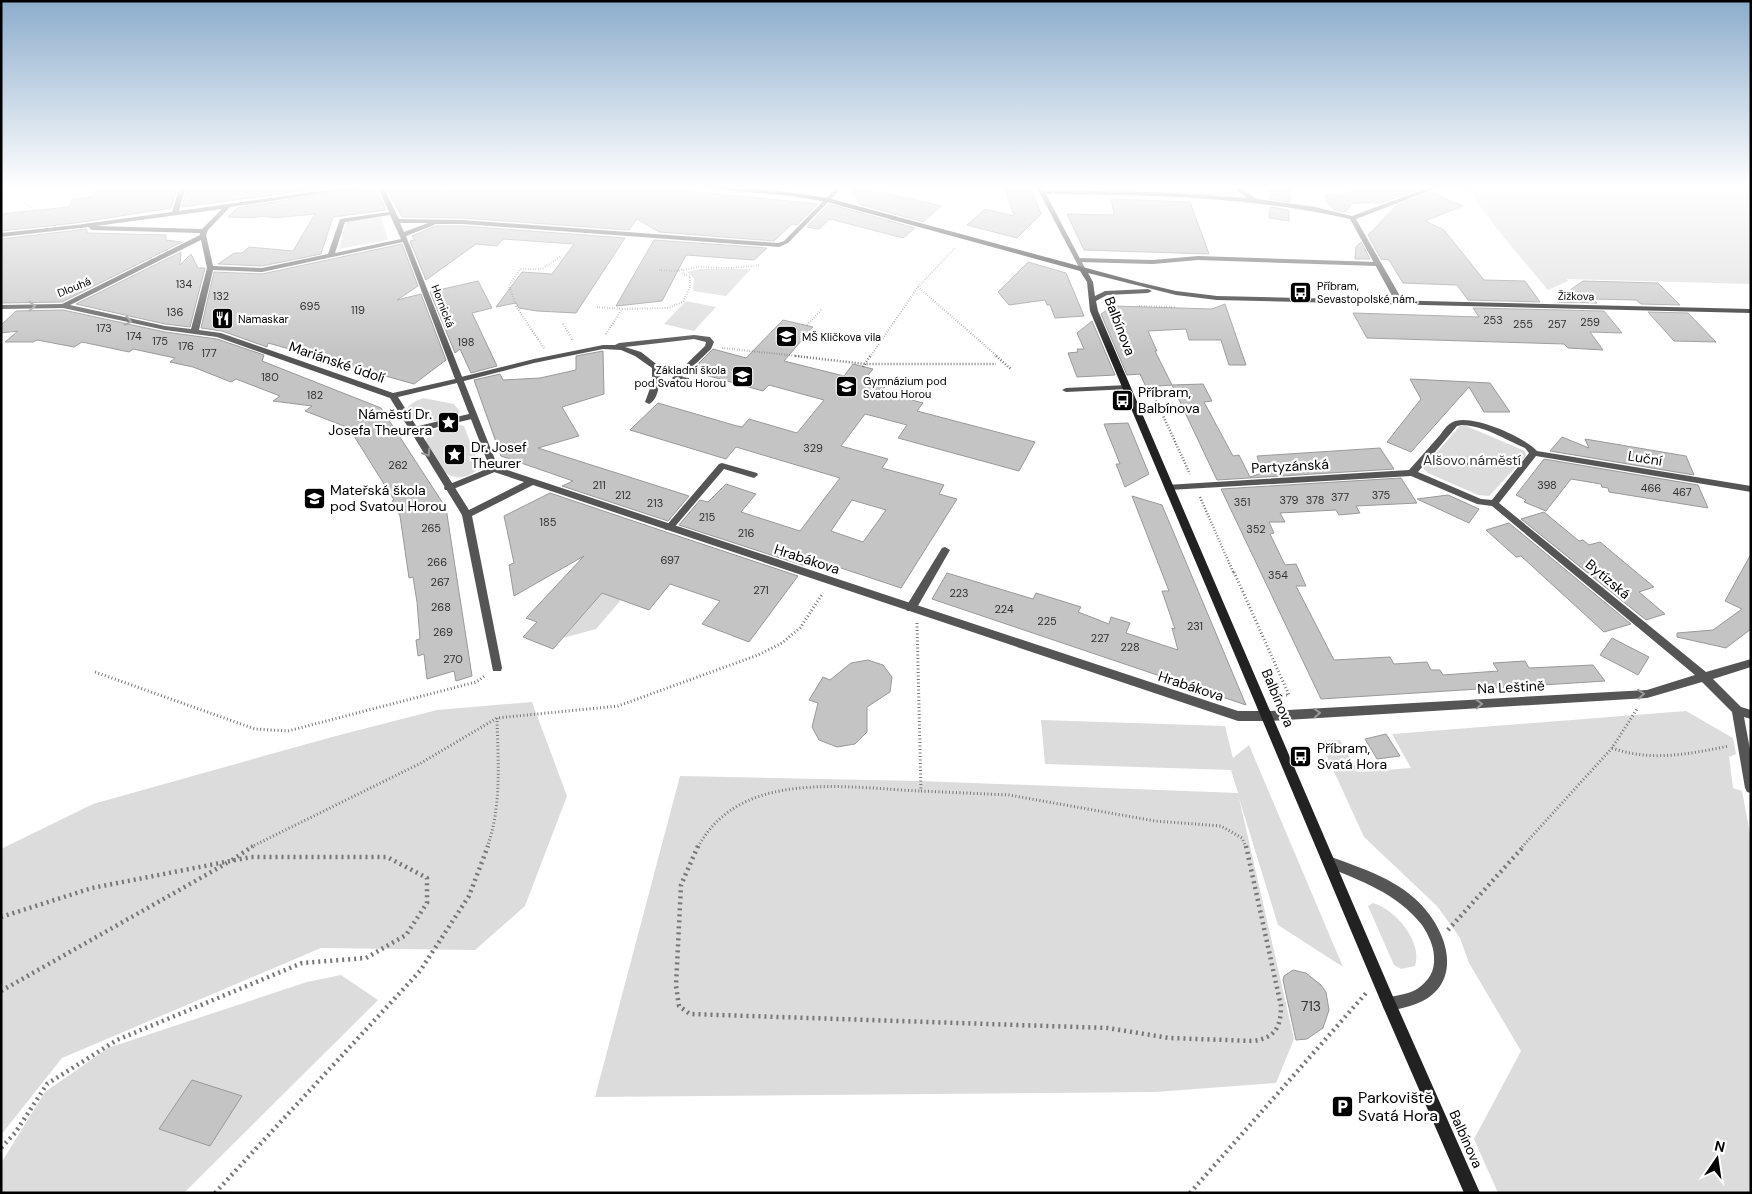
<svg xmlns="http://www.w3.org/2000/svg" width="1752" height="1194" font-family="'DM Sans',sans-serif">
<rect width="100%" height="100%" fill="#fff"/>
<!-- green -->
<g fill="#dcdcdc">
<path d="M1047,186H1230L1238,194L1231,196L1055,190Z"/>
<path d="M1465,186H1747L1751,189V284L1567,279L1568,281L1548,290L1505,239Z"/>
<path d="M381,217L388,240L339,249L346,221Z"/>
<path d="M699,269H751L726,296L693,291L694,278L687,272Z"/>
<path d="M686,301L716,307L694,331L664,324Z"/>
<path d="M423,398L454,404L460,412C447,426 425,420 409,418L405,412C409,404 415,401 423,398Z"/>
<path d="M456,424L464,426L479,466C471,480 452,481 441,469C434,462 430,452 425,444C429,428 441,428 456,424Z"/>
<path d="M1464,425L1525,451L1526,456L1489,496L1478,495L1428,473L1423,468L1460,426Z"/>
<path d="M602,593L621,600L596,629L563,638Z"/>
<path d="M532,702L567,796L525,906L475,950L321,948L62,1058L1,1135V849L93,804L332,737L437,710Z"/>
<path d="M1686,711L1733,738L1736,754L1729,757L1733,788L1742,791L1751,839V1193H1498L1474,1139L1521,1051L1469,963L1460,938L1437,906L1364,837L1320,741L1340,740L1358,772L1411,768L1392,734Z"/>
<path d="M1041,720L1225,726L1233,758L1249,745L1343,967L1278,925L1239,798L1294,1039L1276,1083L1155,1092L595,1097L680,776L920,781L1238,793L1231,770L1045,764Z"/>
<path d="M1373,903C1395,909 1423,942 1415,966L1401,969L1394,965L1368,906Z"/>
<path d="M341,975L378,1000L184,1193H1V1163L45,1092L108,1048L307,982Z"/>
</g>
<!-- building -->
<g fill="#c4c4c4" stroke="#999" fill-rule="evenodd">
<path d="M105,186H178L171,208L76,223L1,231V214L69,207L72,199L92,197L98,187Z"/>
<path d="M188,186L257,188L340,186L182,207Z"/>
<path d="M375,186L386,210L333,217L321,254L262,266L218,264L234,253H242L249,247L293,251L315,214L274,218L264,216L251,218L228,217L237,208Z"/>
<path d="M385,186H436L439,192L466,189V186H641L818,204L797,225L792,224L774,241L659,232L637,219L629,230L463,218L402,217Z"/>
<path d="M871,186L873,190L941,206L923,222L859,204L851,188Z"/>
<path d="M1004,186H1030L1041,214L1017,238L967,225L985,209L1014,216Z"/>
<path d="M1270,186H1290V202L1270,199Z"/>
<path d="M1368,186H1418L1422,188L1381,203H1353L1345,212L1334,210L1327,202L1325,195H1339Z"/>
<path d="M1431,192L1463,206L1425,221L1444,230L1484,280L1525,281L1540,302L1468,300L1457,285L1403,283L1389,260L1381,259L1368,235L1397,205Z"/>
<path d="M1111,199L1190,202L1209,254L1084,250L1067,214L1114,215Z"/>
<path d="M828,205L836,206L915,228L903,238L830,219L819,229L807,227Z"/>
<path d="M1270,207L1289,210V221L1269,218Z"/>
<path d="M436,226H463L625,238L576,313L537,311L519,308L516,303L496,307L522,272L552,274L574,244L503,239L497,246L476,244L426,280L410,241L415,240L412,236Z"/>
<path d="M87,229V233L166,235V240L182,242L62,302L1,303V239Z"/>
<path d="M654,240L767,248L754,260L686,255L662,301L616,306Z"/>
<path d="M1361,242L1370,259H1355L1356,247Z"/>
<path d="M402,244L418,286L397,300L421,294L446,360L414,384L268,343L267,347L222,331L201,328L214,272L262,274Z"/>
<path d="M181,252L180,265L191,254L198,268H205L190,327L165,324L76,304Z"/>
<path d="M1028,262L1066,273L1084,316L1055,318L1050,305H1047L1045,300L1009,305L998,292Z"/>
<path d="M478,281L492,308L472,313L497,366L471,373L460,349L455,353L430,292Z"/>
<path d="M1583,281L1658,283L1680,305L1641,304L1636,300L1593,299L1597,303L1557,302L1562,298H1559Z"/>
<path d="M1225,304L1246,365H1229L1221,340H1189L1186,329L1148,331L1157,351H1155L1172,385L1203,384L1212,401L1204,402L1233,456L1239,455L1250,477L1262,473L1257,456L1380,448L1394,469L1217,480L1172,385L1146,387L1140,374L1127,375L1101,314L1113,306L1212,309Z"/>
<path d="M1473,308L1604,311L1622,333L1590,332L1603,350L1568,348L1564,344L1367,338L1353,313L1479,317Z"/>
<path d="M63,310L165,332L217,339L264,355L262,361L381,408L446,508L472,676L456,681L454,671L427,679L424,654L418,656L416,640L420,639L417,602L413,577L409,578L400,516L392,501L394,500L349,428L305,411L312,406L273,401L280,396L236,379L231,382L193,367L170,362L175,358L133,349L129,352L82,342L74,347L37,340L33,342H5L18,331L1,333V325L16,311Z"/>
<path d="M1648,312L1688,313L1716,342L1674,341Z"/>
<path d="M783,320L813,327L784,361L844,376L853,364L873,369L863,381L885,387L881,391L923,403L917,411L1035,442L1019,471L898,438L907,425L865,414L841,446L888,459L882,468L944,485L939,494L957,499L901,588L811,558L805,566L679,525L700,500L708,502L726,484L756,494L741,512L800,531L840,478L736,447L726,459L630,430L658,403L737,426L742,427L749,419L797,433L824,400L769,385L763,391L691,371L713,349L746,358ZM852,500L886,510L863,542L831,531Z"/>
<path d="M1092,321L1115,375L1077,377L1068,353L1078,352L1077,349H1084L1077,333Z"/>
<path d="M603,351L604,394L562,407L579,436L538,448L689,496L668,521L562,486L573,481L501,456L474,380L500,374L503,380L540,378L576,370V356Z"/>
<path d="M1410,379L1490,383L1510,412H1484L1469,387L1411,452L1387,442L1421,399Z"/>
<path d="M1128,423L1149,474L1125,487L1116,464H1120L1104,424Z"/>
<path d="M1562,437L1589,448L1585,439L1686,456L1694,475L1550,451Z"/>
<path d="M1544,459L1698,485L1708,508L1609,492L1608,488L1602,487L1601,484L1571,479L1546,511L1524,502L1526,500L1516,495Z"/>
<path d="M1401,478L1417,503L1356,506L1360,513L1339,515L1336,510L1280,513L1285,522H1269L1274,533L1270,534L1285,565L1296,564L1306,586H1296L1334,660L1390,657L1394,664L1427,662L1431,670H1440L1443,675L1498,671L1493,663L1525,661L1529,668L1593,665L1605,681L1321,699L1221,489Z"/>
<path d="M550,493L666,532L798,576L749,642L702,624L720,601L670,584L649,610L602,593L553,649L523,637L537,622L526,618L584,556L514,596L509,565L514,563L504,516Z"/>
<path d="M1448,495L1479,509L1469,523L1417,499Z"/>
<path d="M1132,496L1162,505L1246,705L932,599L947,573L1033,599L1036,593L1081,607L1078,612L1109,624L1111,617L1130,623L1126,633L1178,650L1172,628L1175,629L1162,591H1169Z"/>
<path d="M1544,512L1579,541L1583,540L1589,545L1600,542L1654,587L1639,592L1665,614L1646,620L1521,519Z"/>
<path d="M1509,523L1631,624L1604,632L1521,556L1516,557L1486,530Z"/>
<path d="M1751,554V629L1726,648L1677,637V633L1713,630L1742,609L1725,601Z"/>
<path d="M1612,638L1649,657L1638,675L1600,655Z"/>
<path d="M868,660L883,665L892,677L890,692L867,707V732L855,744L837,747L819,740L812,727L818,703L809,700L823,677L830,680L851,663Z"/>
<path d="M1386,734L1400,756L1377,759L1365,739Z"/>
<path d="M1293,970L1306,973L1321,985L1326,992L1329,1010L1323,1028L1307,1039L1296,1040L1283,980L1284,976Z"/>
<path d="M192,1080L242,1096L210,1146L159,1129Z"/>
</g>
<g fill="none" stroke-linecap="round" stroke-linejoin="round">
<!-- path-far3 -->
<g stroke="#777" stroke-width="2" stroke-dasharray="0.5 2" stroke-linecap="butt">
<path d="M1,187L8,186"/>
<path d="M23,202L33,209L35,214"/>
<path d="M659,270L675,271L699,267L730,268L761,265"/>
<path d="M918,287L998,357"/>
<path d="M1139,306L1175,307"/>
<path d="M597,307L622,309"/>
<path d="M563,324L573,341"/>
<path d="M807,325L821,310"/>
<path d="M606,334L622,309L668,308L683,302L690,287V276L683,274V270"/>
<path d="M544,348L517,308L509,286L520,269H542L561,256"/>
<path d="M722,348L807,357"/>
<path d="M870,357L918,287L956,247"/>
</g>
<!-- path-far2 -->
<g stroke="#777" stroke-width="2.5" stroke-dasharray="1 2" stroke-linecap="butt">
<path d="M795,356L866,364H996"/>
<path d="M996,356L1011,369"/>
<path d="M863,367L870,356"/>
<path d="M1143,389L1153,394L1190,474"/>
<path d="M1437,465L1508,462"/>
<path d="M1200,497L1234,574"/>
</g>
<!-- path-far1 -->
<g stroke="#777" stroke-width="3" stroke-dasharray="1 2.5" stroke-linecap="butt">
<path d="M1234,572L1289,695H1272"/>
<path d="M917,623L921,791"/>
<path d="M95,672L255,729L288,731L476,682L486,675"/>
<path d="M1612,748C1651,762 1689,754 1729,746"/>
<path d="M921,791L1009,795L1155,821L1221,826L1242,838L1246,847"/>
<path d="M251,847L421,763L497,718L618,706L758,655L782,643L800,628L823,593"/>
<path d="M487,847C502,808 498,760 497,718"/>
<path d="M698,847C740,768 847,788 921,791"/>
<path d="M1522,847L1612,748L1637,709"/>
</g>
<!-- path -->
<g stroke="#777" stroke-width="4.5" stroke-dasharray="2 4" stroke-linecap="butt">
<path d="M698,846L681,885L676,986L679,1006L690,1014L1108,1028L1169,1038L1253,1041C1275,1038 1281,1027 1281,1006L1246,846"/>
<path d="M232,860L253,846"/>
<path d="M1,917L92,888L251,857H387L427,878V903L406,935L366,958L302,963L117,1040L47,1084L15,1133L1,1148"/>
<path d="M1448,930L1524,846"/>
<path d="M1,991L227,863"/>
<path d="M215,1193L420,971L469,896L488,846"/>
<path d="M1190,1193L1367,992"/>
</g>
<!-- lane -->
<g fill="#555" fill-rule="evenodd">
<path d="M1198,256L1378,262L1381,264L1378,266L1198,260L1153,264L1078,262L1075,260L1078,258L1153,260Z"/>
<path d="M694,335L710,337L714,342L711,349L682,377L689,378V382L673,380L672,378L705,346L706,342L694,339L625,347L641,352L660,367C660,378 660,399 649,404L645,402L652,383V368L635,356L621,350L603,349L534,363L460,382L456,380L457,378L534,359L603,345H615L619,343Z"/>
<path d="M1127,385H1130V389L1066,392L1062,390L1066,388Z"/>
<path d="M473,413L476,414V418L413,433L409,430L410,428Z"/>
<path d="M722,463L757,473L758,475L754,478L724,469L672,530H666L664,528L666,526L719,464Z"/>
<path d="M494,466L497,467L498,469L497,471L451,490H445L444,488L445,486Z"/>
<path d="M945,547L950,550L915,611H907L906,608L907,605L942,548Z"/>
<path d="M1329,856C1363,869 1401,880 1425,909C1453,942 1461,991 1410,1006C1402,1008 1392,1012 1384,1009L1382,1004L1384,999C1394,995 1408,995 1417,989C1429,981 1435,971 1434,957C1434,946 1428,934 1422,925C1397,893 1361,881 1325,866L1323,862L1325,858Z"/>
</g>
<!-- street -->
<g fill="#555" fill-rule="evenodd">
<path d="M180,186H186L179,211L355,186H373L230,207L208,230L206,235L213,266L262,268L328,254L340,219L389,212L377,186H383L399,219L463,220L778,243L784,241L834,190L832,186H838L839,191L788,243L779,247L463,224H435L434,225L406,236L498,467L1238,711H1268L1647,690L1695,675L1492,506L1477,504L1411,476L1169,490L1166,489L1165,487L1166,485L1409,470C1420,458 1430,446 1440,435C1443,431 1447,425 1451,423C1467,411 1525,437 1537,451L1751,486V492L1536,456L1499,503L1706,672L1751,659V667L1713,679L1741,707L1751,710V719L1744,717L1751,755V793L1747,792L1745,788L1732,712L1702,682L1647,698L1268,721H1238L533,485L472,516L502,668L501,671H493L462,515L390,398L217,337L165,330L63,308L1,309V305L62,304L200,235V233L92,230L90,229L89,227L1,237V233L76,225L172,212ZM222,209L202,229L96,226ZM390,215L401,239L335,253L345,222ZM400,223H428L404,232ZM201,240L207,268L191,329L165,326L70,305ZM403,242L455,379L393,393L221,333L199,330L213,270L262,272ZM457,383L491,471L524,482L469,510L398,397ZM1462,425C1485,426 1504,439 1525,448L1529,453L1492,500L1481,499L1418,472L1457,426Z"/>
<path d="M1036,186H1042L1044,190L1159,192L1247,198L1231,186H1238L1257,199L1315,207L1352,216L1433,186H1442L1356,219L1404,303L1400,305L1396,303L1350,219C1249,196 1148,195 1046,194L1086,270L1081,271Z"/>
</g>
<!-- secondary -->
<path fill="#222" fill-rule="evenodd" d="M700,186C743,186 786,191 828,198L1138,282L1176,291L1217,296L1751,309V313L1217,300L1176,295L1088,273L1093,282L1095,296L1105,291L1148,289L1152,291L1148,293L1107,295L1096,301L1098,311L1394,999L1480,1193H1464L1384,1009L1090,311L1087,282L1080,271L827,202L792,196L703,188Z"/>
</g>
<!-- one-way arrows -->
<defs><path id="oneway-chevron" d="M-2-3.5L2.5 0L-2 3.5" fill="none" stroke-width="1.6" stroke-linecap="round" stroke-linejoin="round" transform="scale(1.25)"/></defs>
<g stroke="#999">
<use href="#oneway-chevron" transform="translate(32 306) rotate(-1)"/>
<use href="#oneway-chevron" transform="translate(128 321) rotate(11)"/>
<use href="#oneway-chevron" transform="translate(427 453) rotate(58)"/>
<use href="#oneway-chevron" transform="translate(1641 694) rotate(-5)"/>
<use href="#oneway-chevron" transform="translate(1479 704) rotate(-3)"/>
<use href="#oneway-chevron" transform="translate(1317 713) rotate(-3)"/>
</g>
<!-- sky -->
<linearGradient id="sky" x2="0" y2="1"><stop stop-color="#8cadcc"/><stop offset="0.53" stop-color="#fff"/><stop offset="1" stop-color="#fff" stop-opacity="0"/></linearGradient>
<rect width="1752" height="353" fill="url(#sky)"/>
<!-- icons -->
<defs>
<symbol id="bus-square" viewBox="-11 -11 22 22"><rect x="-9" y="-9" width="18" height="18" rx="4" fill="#000" stroke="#fff"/><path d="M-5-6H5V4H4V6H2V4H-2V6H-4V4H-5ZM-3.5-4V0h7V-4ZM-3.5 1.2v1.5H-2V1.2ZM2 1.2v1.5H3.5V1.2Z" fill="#fff"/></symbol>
<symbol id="restaurant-square" viewBox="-11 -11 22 22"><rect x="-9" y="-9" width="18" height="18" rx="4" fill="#000" stroke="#fff"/><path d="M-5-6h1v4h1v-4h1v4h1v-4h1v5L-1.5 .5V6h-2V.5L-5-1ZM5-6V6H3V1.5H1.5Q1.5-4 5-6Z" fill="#fff"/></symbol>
<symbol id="school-square" viewBox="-11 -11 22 22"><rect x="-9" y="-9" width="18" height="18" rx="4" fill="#000" stroke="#fff"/><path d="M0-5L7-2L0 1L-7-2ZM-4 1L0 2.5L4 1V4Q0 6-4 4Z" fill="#fff"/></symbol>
<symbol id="sight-square" viewBox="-11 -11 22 22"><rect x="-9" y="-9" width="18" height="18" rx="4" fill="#000" stroke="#fff"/><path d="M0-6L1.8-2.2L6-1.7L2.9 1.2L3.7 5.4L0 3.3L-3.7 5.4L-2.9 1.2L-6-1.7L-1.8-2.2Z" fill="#fff"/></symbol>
<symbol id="parking-square" viewBox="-11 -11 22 22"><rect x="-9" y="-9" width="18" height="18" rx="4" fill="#000" stroke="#fff"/><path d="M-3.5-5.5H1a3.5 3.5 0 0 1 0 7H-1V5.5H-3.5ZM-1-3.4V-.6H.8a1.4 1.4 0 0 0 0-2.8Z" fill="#fff"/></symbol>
</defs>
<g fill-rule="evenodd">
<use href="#bus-square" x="1288" y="280" width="25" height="25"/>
<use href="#restaurant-square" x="210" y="306" width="25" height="25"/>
<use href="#school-square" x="774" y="324" width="25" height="25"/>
<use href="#school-square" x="730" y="364" width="25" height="25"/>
<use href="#school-square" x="834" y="374" width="25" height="25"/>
<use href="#bus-square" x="1110" y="388" width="25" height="25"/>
<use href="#sight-square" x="436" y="410" width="25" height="25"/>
<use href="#sight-square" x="442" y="442" width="25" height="25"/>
<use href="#school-square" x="302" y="486" width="25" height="25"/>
<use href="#bus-square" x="1288" y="744" width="25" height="25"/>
<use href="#parking-square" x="1330" y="1094" width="25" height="25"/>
</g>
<g text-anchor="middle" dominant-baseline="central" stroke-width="4.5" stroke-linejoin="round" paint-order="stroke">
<!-- number labels -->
<g font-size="11" fill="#313131">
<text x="184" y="284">134</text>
<text x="221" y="296">132</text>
<text x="310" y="306">695</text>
<text x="358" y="310">119</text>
<text x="175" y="312">136</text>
<text x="1493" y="320">253</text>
<text x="1590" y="322">259</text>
<text x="1523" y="324">255</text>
<text x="1557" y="324">257</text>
<text x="104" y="328">173</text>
<text x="134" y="336">174</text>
<text x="160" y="341">175</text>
<text x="466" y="342">198</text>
<text x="186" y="346">176</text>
<text x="209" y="353">177</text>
<text x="270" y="377">180</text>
<text x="315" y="395">182</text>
<text x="813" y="448">329</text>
<text x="398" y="465">262</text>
<text x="599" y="485">211</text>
<text x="1547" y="485">398</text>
<text x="1651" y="488">466</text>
<text x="1682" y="492">467</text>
<text x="623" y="495">212</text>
<text x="1381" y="495">375</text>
<text x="1340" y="497">377</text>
<text x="1289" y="500">379</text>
<text x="1315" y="500">378</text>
<text x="1242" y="502">351</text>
<text x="655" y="503">213</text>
<text x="707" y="517">215</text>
<text x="548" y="522">185</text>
<text x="431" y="528">265</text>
<text x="1256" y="529">352</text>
<text x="746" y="533">216</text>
<text x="670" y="560">697</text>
<text x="437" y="562">266</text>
<text x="1278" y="575">354</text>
<text x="440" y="582">267</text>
<text x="761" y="590">271</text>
<text x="959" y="593">223</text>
<text x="441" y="607">268</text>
<text x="1004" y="609">224</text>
<text x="1047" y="621">225</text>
<text x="1195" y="626">231</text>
<text x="443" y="632">269</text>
<text x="1100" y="638">227</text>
<text x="1130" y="647">228</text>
<text x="453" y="659">270</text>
</g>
<!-- far-poi labels -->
<g font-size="11" fill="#000" stroke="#fff" text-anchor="start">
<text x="1317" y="286">Příbram,<tspan x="1317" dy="13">Sevastopolské nám.</tspan></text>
<text x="238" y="319">Namaskar</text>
<text x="802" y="337">MŠ Kličkova vila</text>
<text x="726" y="370" text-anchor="end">Základní škola<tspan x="726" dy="13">pod Svatou Horou</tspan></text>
<text x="863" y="381">Gymnázium pod<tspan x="863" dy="13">Svatou Horou</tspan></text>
</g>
<!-- far-street labels -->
<g font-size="11" fill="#000" stroke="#fff">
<text transform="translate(74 287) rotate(-22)">Dlouhá</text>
<text transform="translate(1576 296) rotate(1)">Žižkova</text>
<text transform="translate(443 306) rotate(69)">Hornická</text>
</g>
<!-- street labels -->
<g font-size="14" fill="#000" stroke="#fff">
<text transform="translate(1120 326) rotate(69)">Balbínova</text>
<text transform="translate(337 362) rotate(19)">Mariánské údolí</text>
<text transform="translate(1645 458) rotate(9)">Luční</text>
<text transform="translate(1290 466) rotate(-3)">Partyzánská</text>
<text transform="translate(807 559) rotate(18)">Hrabákova</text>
<text transform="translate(1608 579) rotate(40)">Bytízská</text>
<text transform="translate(1191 686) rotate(18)">Hrabákova</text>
<text transform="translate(1511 687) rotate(-3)">Na Leštině</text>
<text transform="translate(1278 698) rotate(67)">Balbínova</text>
<text transform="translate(1466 1139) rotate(66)">Balbínova</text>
</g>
<!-- poi labels -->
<g font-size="14" fill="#000" stroke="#fff" text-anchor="start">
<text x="1138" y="392">Příbram,<tspan x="1138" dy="16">Balbínova</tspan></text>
<text x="432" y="414" text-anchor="end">Náměstí Dr.<tspan x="432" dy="16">Josefa Theurera</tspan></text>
<text x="471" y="447">Dr. Josef<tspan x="471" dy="16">Theurer</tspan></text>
<text x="330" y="490">Mateřská škola<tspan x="330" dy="16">pod Svatou Horou</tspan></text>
<text x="1317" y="748">Příbram,<tspan x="1317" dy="16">Svatá Hora</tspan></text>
</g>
<!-- park labels -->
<g font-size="14" fill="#333" stroke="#fff">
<text x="1472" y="460">Alšovo náměstí</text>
</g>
<!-- near-number labels -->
<g font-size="14" fill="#313131">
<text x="1311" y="1006">713</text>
</g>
<!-- near-poi labels -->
<g font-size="16" fill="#000" stroke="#fff" text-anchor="start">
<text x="1358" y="1097">Parkoviště<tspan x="1358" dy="18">Svatá Hora</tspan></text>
</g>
</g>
<!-- border -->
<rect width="1752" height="1194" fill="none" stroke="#000000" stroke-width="5"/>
<!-- north arrow -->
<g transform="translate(1717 1159) rotate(13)" stroke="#ffffff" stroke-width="4" paint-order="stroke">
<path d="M0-4L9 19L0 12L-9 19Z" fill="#000000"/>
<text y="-8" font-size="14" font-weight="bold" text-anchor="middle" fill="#000000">N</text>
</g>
</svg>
